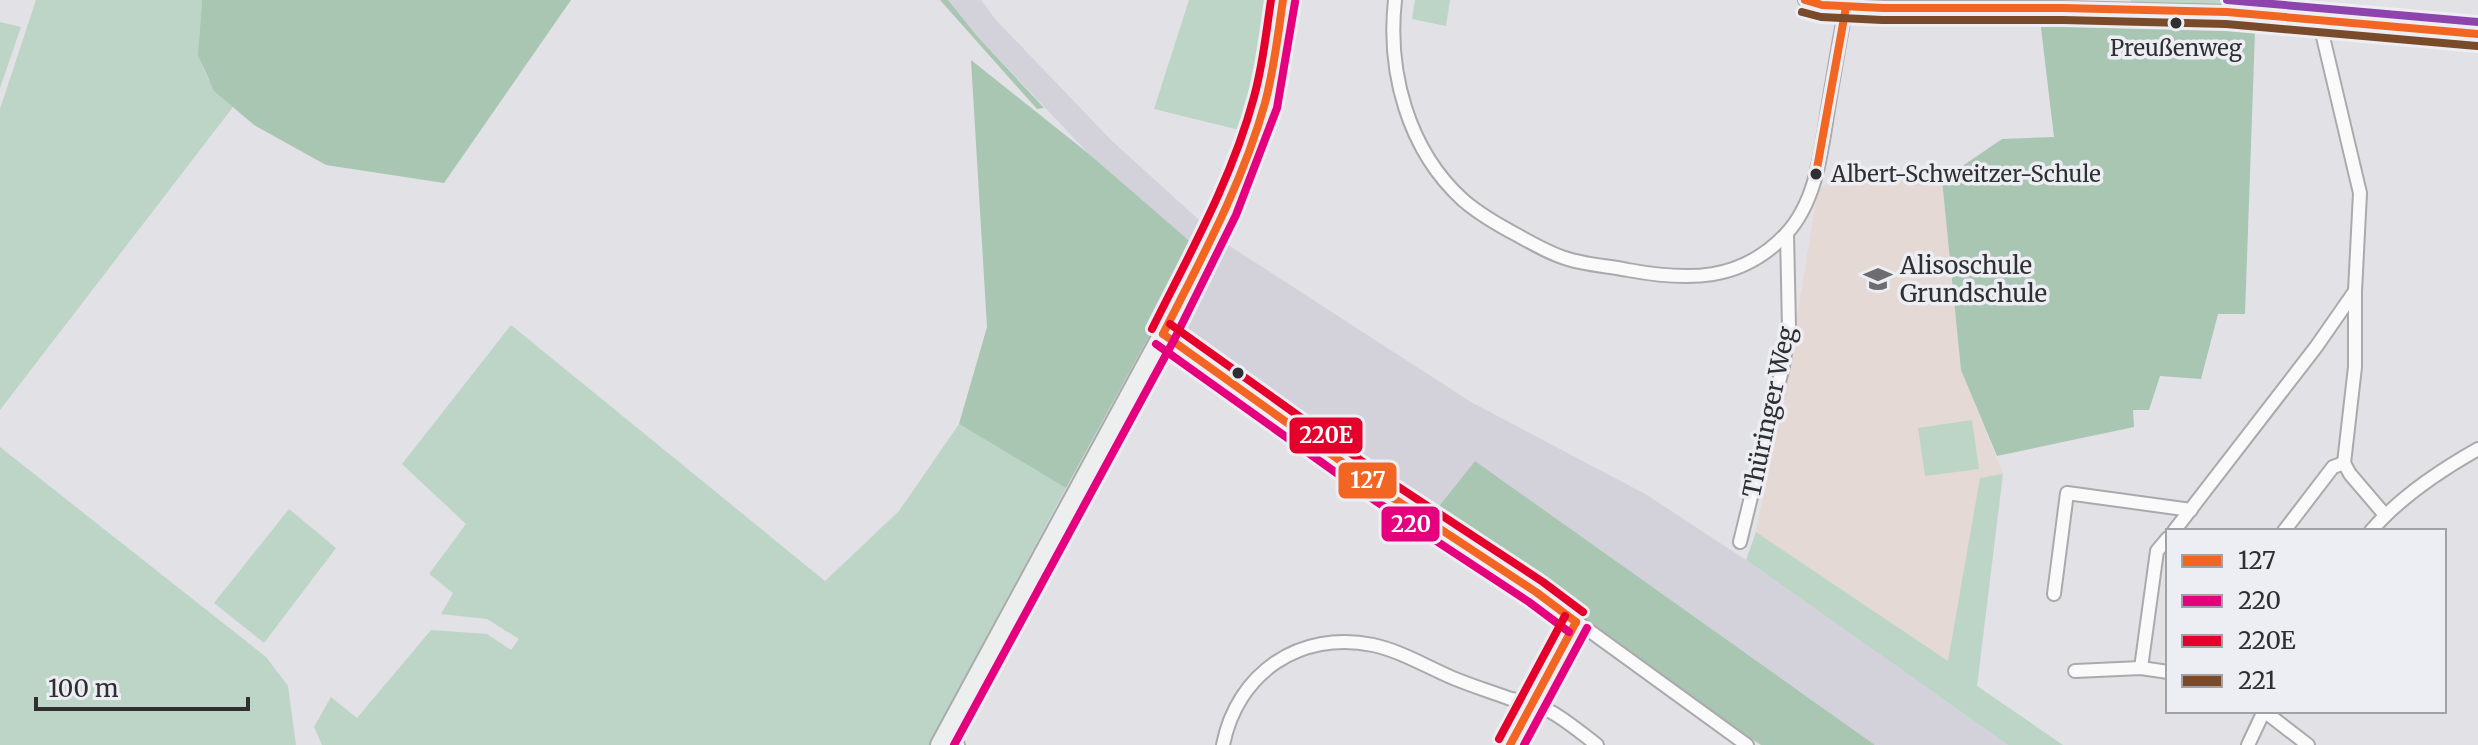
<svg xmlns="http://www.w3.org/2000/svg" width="2478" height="745" font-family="Merriweather,serif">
<rect width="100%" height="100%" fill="#e1e1e6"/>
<!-- built -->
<path fill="#d3d2db" d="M948,0H981L996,20L1111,140L1222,241L1471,402L1647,495L1746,560L2008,745H1875L1475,461L1432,515L1159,318L1193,245L1089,154L977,36Z"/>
<!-- education -->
<path fill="#e4d9d4" d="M1942,180L1961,370L2003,474L1980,479L1949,662L1756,532L1786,384L1818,189L1834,182Z"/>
<!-- green -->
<g fill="#bdd5c6">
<path d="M36,0H202C199,49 192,72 233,107L0,410V109Z"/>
<path d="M1189,0H1287L1260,135L1154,109Z"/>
<path d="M1415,0H1450L1446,26L1412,19Z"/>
<path d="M2131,0H2284L2256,3L2186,17L2130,16Z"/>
<path d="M0,22L21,27L0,88Z"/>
<path d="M511,325L825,581L899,511L959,424L1066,488L929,745H322L314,727L331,697L357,718L431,630L487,634L511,650L519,639L487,619L441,614L453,593L429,574L466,524L402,464Z"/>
<path d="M1972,420L1979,469L1925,476L1918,428Z"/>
<path d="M0,447L266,657L288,686L296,745H0Z"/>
<path d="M2003,474L1977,686L2063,745H2008L1746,560L1756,532L1948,661L1980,478Z"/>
<path d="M289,509L336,548L264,643L214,603Z"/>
</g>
<!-- forest -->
<g fill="#a8c6b2">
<path d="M202,0H571L444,183L326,165L254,125L214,91L198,55Z"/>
<path d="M940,0H948L977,36L1044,108L1037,109Z"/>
<path d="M2256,3L2245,314H2218L2201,379L2160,376L2149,410H2133L2134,427L1997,456L1961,370L1942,180L2002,139L2054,137L2039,11L2186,17Z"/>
<path d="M971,60L1089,154L1194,245L1159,318L1066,488L959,424L987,327Z"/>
<path d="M1475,461L1875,745H1761L1629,658L1537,588L1432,515Z"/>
</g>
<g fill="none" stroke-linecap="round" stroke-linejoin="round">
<defs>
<g id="street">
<path d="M1395,0C1387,72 1408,150 1463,200C1479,214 1500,226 1519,236C1535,245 1551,254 1568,259C1587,265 1609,266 1628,270C1688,281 1741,282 1786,234C1819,199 1822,142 1830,97C1835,67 1840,37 1846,7"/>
<path d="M1805,0L1822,5L1883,8H2063L2227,12L2478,34"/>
<path d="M2319,20L2360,193L2355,291V367L2344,463L2350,474L2385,515"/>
<path d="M1163,334L1384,492L1536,592L1747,745"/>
<path d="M2174,531L2316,347L2355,291"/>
<path d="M2284,531L2333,467L2344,463"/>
<path d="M2371,531C2400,497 2439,471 2478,449"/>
<path d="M1740,542L1783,366L1789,327L1787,233"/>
<path d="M2054,594L2067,493L2191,510"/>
<path d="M2141,668L2157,551L2168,538"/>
<path d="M2075,671L2141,668L2168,672"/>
<path d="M2264,711L2308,745"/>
<path d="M945,735L958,745"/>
<path d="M1223,745C1237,673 1300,630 1373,645C1401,651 1427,667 1453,678C1472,686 1492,692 1511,699C1549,704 1567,722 1597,745"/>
<path d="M1510,745L1576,622"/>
<path d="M2248,745L2264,711"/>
</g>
<path id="secondary" d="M940,745L1163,334L1225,210L1265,105L1283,0"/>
</defs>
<!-- street casing -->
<use href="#street" stroke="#aaaaad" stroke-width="16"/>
<!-- secondary casing -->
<use href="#secondary" stroke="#aaaaad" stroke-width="22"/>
<!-- street -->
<use href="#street" stroke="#fafafb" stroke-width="12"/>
<!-- secondary -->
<use href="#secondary" stroke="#edefef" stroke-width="18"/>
<defs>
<g id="bus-1">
<path d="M1805,0L1822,5L1883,8H2063L2227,12L2478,34"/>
<path d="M1816,174L1846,7"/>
<path d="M1163,334L1384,492L1536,592L1576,622"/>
<path d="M1163,334C1201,259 1242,185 1265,103C1274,70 1278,34 1283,0"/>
<path d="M1510,745L1576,622"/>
</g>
<g id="bus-2">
<path d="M1156,344L1377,502L1529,602L1569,632"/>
<path d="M954,745L1174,340L1236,215L1277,108L1295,2"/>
<path d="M1524,745L1587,628"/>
</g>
<g id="bus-3">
<path d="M1170,324L1391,482L1543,582L1583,612"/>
<path d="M1152,329C1190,253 1232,179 1254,97C1263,65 1266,33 1271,0"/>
<path d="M1499,739L1565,616"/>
</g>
<path id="bus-4" d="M1802,12L1821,17L1882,20H2063L2226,24L2477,46"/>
<path id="bus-5" d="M2227,0L2478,22"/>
</defs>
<!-- bus-1 casing -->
<use href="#bus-1" stroke="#ededf4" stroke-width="14"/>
<!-- bus-2 casing -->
<use href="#bus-2" stroke="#ededf4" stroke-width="14"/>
<!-- bus-3 casing -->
<use href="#bus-3" stroke="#ededf4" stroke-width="14"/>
<!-- bus-4 casing -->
<use href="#bus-4" stroke="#ededf4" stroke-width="14"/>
<!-- bus-5 casing -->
<use href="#bus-5" stroke="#ededf4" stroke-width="14"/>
<!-- bus-1 -->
<use href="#bus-1" stroke="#f26522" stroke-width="8"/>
<!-- bus-2 -->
<use href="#bus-2" stroke="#e5007d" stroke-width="8"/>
<!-- bus-3 -->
<use href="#bus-3" stroke="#e4002b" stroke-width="8"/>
<!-- bus-4 -->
<use href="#bus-4" stroke="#7a4b2a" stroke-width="8"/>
<!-- bus-5 -->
<use href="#bus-5" stroke="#8e44ad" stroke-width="8"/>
</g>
<!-- icons -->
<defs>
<symbol id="school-bare" viewBox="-9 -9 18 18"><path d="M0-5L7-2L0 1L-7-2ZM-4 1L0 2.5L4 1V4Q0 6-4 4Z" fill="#6d6d71" stroke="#ededf4" stroke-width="2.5" paint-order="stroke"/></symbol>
</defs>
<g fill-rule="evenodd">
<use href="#school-bare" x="1858" y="259" width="40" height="40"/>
</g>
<!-- markers -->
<g fill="#2f2f32" stroke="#ededf4" stroke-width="3">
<circle cx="2176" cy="23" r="7"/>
<circle cx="1816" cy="174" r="7"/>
<circle cx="1238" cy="373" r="7"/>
</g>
<g text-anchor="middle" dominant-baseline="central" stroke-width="7" stroke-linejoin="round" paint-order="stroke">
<!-- bus labels -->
<g font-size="22" fill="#2f2f32" stroke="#ededf4">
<text x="2176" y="48">Preußenweg</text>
<text x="1831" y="174" text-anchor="start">Albert-Schweitzer-Schule</text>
</g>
<!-- poi labels -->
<g font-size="24" fill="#2f2f32" stroke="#ededf4" text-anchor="start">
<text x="1900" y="265">Alisoschule<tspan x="1900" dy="28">Grundschule</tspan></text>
</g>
<!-- street labels -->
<g font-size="24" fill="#2f2f32" stroke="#ededf4">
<text transform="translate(1769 412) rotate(-78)">Thüringer Weg</text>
</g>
</g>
<g stroke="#ededf4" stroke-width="3">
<rect x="1288" y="416" width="76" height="39" rx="8" fill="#e4002b"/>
<rect x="1337" y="461" width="61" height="39" rx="8" fill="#f26522"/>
<rect x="1380" y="505" width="61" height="38" rx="8" fill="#e5007d"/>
</g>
<g font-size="22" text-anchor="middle" font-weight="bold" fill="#fff">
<text x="1326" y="443">220E</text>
<text x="1368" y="488">127</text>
<text x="1411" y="532">220</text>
</g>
<!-- legend -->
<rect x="2166" y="529" width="280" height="184" fill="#ededf4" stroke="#a1a1a6" stroke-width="2"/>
<rect x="2182" y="555" width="40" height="12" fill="#f26522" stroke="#a1a1a6" stroke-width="2"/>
<text x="2238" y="569" font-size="24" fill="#2f2f32">127</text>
<rect x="2182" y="595" width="40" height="12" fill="#e5007d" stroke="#a1a1a6" stroke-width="2"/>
<text x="2238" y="609" font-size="24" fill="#2f2f32">220</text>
<rect x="2182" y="635" width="40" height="12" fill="#e4002b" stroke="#a1a1a6" stroke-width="2"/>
<text x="2238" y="649" font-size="24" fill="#2f2f32">220E</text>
<rect x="2182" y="675" width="40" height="12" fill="#7a4b2a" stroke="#a1a1a6" stroke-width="2"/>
<text x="2238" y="689" font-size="24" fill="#2f2f32">221</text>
<!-- scale -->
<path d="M36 697v12h212v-12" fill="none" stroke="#2f2f32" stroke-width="4"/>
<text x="48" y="697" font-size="24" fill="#2f2f32" stroke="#ededf4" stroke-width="6" paint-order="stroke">100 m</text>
</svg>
